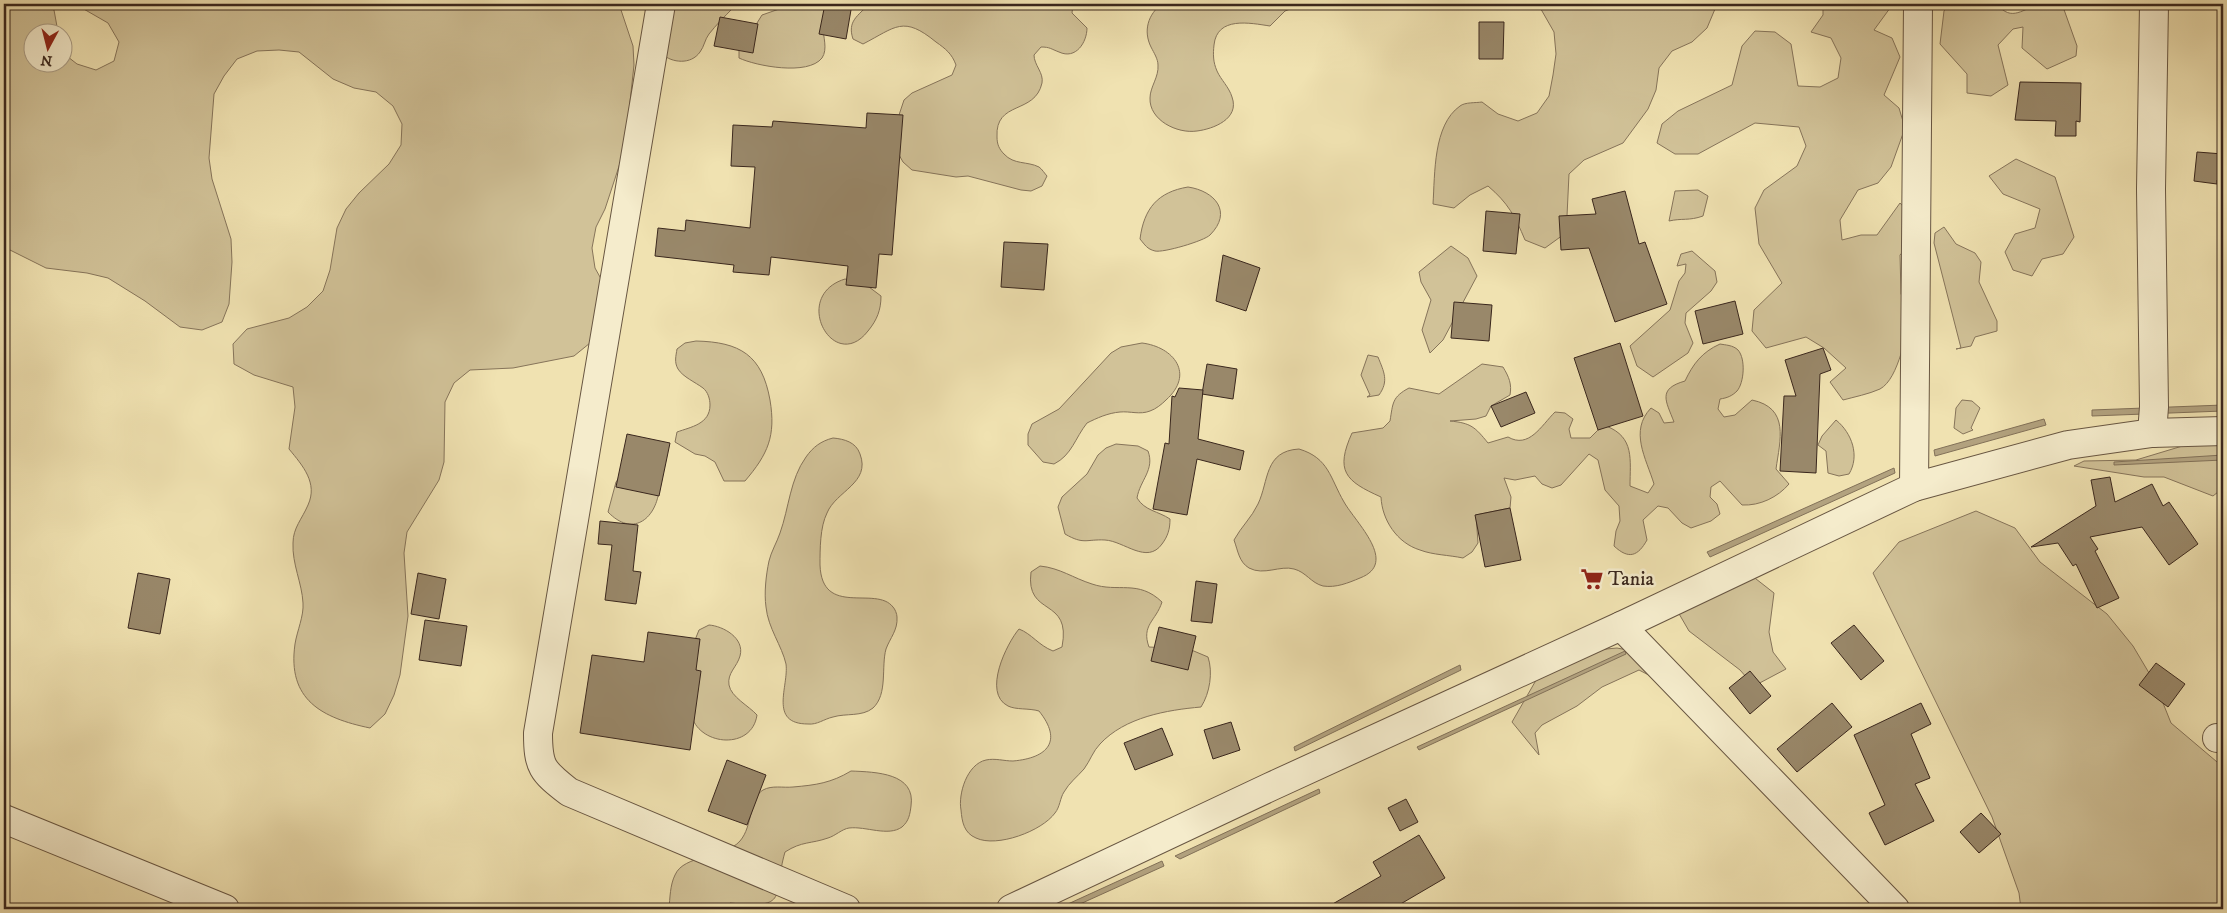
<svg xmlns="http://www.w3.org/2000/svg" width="2227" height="913" font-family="'IM FELL DW Pica',serif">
<rect width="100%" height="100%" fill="#f0e2b1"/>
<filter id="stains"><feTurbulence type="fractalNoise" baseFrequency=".004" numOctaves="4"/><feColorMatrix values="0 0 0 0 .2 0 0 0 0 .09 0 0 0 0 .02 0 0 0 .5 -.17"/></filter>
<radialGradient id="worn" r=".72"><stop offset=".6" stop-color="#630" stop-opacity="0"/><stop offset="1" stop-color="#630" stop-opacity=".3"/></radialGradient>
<!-- green -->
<g fill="#d1c298" stroke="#86745a">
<path d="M4,4H42L54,10L58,32H32V62H62L63,53L77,64L96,70L114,61L119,42L108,23L75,4H619L633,46L634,65L625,148L605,209L596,227L592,248L595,268L605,286L590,343L574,356L513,368L470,370L454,383L445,402L444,462L439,480L407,532L404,553L408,616L400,675L394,695L385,714L370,728C322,718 287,700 295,644C297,631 304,616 303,603C302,583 292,564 293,543C293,528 302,519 308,505C318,483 303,466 289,449L295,407L293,387L254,375L234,364L233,344L247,329L289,318L307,307L323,291L330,270L337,228L346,209L359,193L389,164L401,145L402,124L393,106L376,92L354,88L333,79L299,52L279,50L257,51L237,59L224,76L214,94L209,158L212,179L231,239L232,262L229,304L222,322L202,330L180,327L145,301L108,278L87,273L46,268L4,247Z"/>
<path d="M665,4H734L733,8C725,16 716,25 709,34C705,39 704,47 700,52C691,65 672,63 662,54Z"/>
<path d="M786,4H823C826,11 823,19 823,27C823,37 828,49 822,58C808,76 756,66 739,58V46L754,33L757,23L762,15L782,8Z"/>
<path d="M869,4H1073L1072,13L1087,28C1087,42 1076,60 1059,52C1051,49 1050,47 1041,47L1034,55C1034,65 1044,73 1042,83C1035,115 995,100 997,137C997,144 999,149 1004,154C1014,165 1027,161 1039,167C1042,169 1045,174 1047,176L1042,186L1031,191L1021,190L968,176L956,177L912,170L903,162L898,153L897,121L904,100L912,93L952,75L956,65C952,54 946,49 936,42C903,15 896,27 863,44L853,39C847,21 858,16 869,4Z"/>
<path d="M1162,4H1303L1285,11L1270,26C1250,23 1217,16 1214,45C1213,54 1213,62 1217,71C1221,80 1229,87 1232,97C1240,119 1213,129 1197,131C1177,134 1149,120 1150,98C1150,87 1159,77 1158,65C1158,59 1154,53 1151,47C1143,31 1148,14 1162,4Z"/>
<path d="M1538,4H1714L1715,9L1707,28L1692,42L1672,51L1659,68L1656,90L1648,109L1623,143L1584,160L1569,174L1567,216L1563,235L1545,248L1525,240C1515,216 1508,203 1488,186L1470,195L1454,208L1433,204C1435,174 1433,125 1460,106C1465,102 1476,103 1482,102L1498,114L1518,121L1537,113L1549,96L1553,75L1556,54L1554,32Z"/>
<path d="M1823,4H1893L1874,30L1892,38L1900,57L1884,95L1899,108L1905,128L1891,167L1878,183L1858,190L1840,220L1842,240L1861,235H1877L1900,203L1914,218V239L1900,255L1901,294L1911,311C1907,330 1899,379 1880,389C1869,394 1854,397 1843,400L1830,382L1846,368L1824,348L1806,337L1766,348L1752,331L1754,310L1782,283L1759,244L1755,208L1764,190L1797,166L1806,146L1799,127L1755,123L1698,154H1675L1657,143L1662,124L1678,111L1732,85L1742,46L1755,31L1775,32L1791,44L1798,86L1820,87L1838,78L1841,58L1831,38L1811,32L1823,15Z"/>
<path d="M1949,4H1997C2012,23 2023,8 2041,4C2048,3 2055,4 2062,4L2077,46L2076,56L2047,69L2022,48L2023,27L2013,29L1998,45L2008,85L1991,96L1967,93V74L1940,44L1944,11Z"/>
<path d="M2016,159L2055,177L2074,237L2063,254L2042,259L2032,276L2013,270L2005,252L2015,234L2035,228L2040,209L2003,194L1989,176Z"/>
<path d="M1188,187C1215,191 1233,212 1210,235C1204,241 1163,253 1155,251C1147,249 1145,245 1140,239C1144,208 1158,192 1188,187Z"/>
<path d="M1698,190L1708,196L1703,216C1689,221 1682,218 1669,221L1675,191Z"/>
<path d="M1944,227L1956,244L1975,253L1981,262L1979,282L1997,321V331L1975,337L1971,346L1956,349L1961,348L1934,243L1935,233Z"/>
<path d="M1451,246L1468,258L1477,276L1443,340L1430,353L1422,330L1431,300L1421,282L1419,272Z"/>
<path d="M1692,251L1715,271L1717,282L1711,291L1686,313L1685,323L1693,343L1688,353L1653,377L1637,366L1630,346L1670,310L1679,281L1685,273L1686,264L1677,266L1681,254Z"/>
<path d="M845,279L865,284L881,296C881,310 877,320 868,331C834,375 790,296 845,279Z"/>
<path d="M696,341C740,342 762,355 770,400C776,436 768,454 745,481H724L715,462L705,456L695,454L675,442L677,432C691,427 710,424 710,405C710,399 708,392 703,388C695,382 683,377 678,369C674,362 676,356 677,349L685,343Z"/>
<path d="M1142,343C1174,347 1195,374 1166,400C1162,404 1156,409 1150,411C1140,415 1130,411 1120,412C1108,413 1097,418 1087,423C1075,438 1072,455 1054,464L1043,462L1028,445V434L1032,424L1059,409L1111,353L1121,347Z"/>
<path d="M1720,344C1725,345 1733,345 1738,350C1746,359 1744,383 1737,391C1732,396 1727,398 1720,399L1718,409L1724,417L1735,415L1752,400C1790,408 1780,440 1776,469L1789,484C1778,497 1760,506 1742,505L1720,481L1711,487L1710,497L1717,504L1720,514L1711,521L1691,528L1682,523L1668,508L1658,506L1643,520L1647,540C1638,556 1629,560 1614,546L1616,531L1620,521L1619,506L1605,490L1598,460L1589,454L1561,485L1552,488L1542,484L1535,476L1515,480L1504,478L1511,497L1510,508L1476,515L1478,543L1472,552L1463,558C1449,555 1433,555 1420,550C1397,543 1382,520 1381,497C1345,481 1335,471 1352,433L1383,428L1390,421C1393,403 1392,397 1409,388L1439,394L1482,364L1503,367C1509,377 1512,384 1510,395L1491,406L1486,416L1476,419L1450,421C1471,423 1475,427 1488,443L1508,437C1529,449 1541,426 1555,412L1565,413L1573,419L1569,429L1571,438H1590L1598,430L1606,426C1635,437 1630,460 1630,486L1648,493L1654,484C1646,458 1629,431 1651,408L1659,413L1664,423L1674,422C1666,401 1657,389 1685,381C1693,364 1702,352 1720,344Z"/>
<path d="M1368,355L1378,357C1384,372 1389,381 1379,395L1367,397L1370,395L1361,375Z"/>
<path d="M1962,400L1972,401L1980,408L1971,428L1973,430L1963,434L1954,428L1956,408Z"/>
<path d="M1836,420C1852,433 1860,456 1849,474L1839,476L1828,473L1826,451L1818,445L1822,436Z"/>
<path d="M833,438C844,439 856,442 860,454C871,483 836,491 827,513C820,527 820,549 820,565C822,618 876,585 893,607C895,609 897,614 897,617C898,630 890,638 886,649C881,667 888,694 873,708C862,717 846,713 833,717C824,719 817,725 808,724C768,724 789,686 786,664C782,646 768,628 766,607C764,593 766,575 769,561C771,552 777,542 780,533C789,508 790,479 806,457C813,447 821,441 833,438Z"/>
<path d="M2223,440V488L2213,496L2164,477H2144L2074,466L2084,461L2136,460L2199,441Z"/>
<path d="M1116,444L1138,446L1148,451C1155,470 1140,480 1137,498C1145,511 1158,511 1170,519C1170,529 1168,536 1162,544C1147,565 1124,541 1105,540C1086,539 1084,545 1065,534L1058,507L1062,497L1087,474L1098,455L1106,448Z"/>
<path d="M1299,449C1329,458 1330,478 1344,502C1356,523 1399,563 1360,578C1348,583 1336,588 1323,586C1311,583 1306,572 1294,569C1280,565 1264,576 1249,568C1239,562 1238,551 1234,540C1241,527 1252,517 1258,504C1269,481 1264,451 1299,449Z"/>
<path d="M622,474L659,491C655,520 632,537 608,512L616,482Z"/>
<path d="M1976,511L2015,528L2040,562L2107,614L2133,646L2155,683L2171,723L2223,767V909H2021L2019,893L1992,817L1873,573L1899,542Z"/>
<path d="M1040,566C1060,568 1073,578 1092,584C1118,593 1138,579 1162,602C1156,621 1141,625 1149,647L1189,649L1208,657C1213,672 1210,693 1201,707C1167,710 1125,717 1100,744C1093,751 1090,761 1084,769C1077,777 1069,783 1064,792C1060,798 1060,807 1055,813C1042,831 997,848 976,838C964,833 962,822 961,810C958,794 967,764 986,760C995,758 1004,761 1013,761C1048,758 1063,741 1039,711C1029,708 1016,710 1008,706C982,693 1007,643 1019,629C1032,634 1038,645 1053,651L1062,647C1072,596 1025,618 1031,572Z"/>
<path d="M1742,568L1774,593L1769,632L1773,652L1786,669L1754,686L1740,670L1689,631L1678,612Z"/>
<path d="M709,625C723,626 745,638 740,656C737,667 727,673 729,685C731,697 749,706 757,715C752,750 701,746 692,717C688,706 694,654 695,640L699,630Z"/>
<path d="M1617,648L1648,654L1666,684L1639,670L1602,687L1577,706L1542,725L1535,733L1539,755L1512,722L1539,675L1596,650Z"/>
<path d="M851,771C876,772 916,773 911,806C910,814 909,821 902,827C888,837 866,826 849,828C842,829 835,836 828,838C811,844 802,841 785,852C772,897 791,909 730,903L726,909H669C670,898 670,885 675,875C684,854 724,859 740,841C753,826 749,798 763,790C772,785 783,788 793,787C816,785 831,783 851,771Z"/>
</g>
<!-- water -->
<g fill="#b2a27f" stroke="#827158">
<path d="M2223,405V411L2092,416V410Z"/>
<path d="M2044,419L2046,425L1935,456L1934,450Z"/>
<path d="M2223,455V460L2114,465V462Z"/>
<path d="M1894,468L1895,473L1710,557L1707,552Z"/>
<path d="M1625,651L1626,654L1419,750L1417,747Z"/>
<path d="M1460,665L1461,670L1295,751L1294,747Z"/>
<path d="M1319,789L1320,793L1180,859L1175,856Z"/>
<path d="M1162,861L1164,866L1069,909H1057Z"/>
</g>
<!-- building -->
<g fill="#99886a" stroke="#3a271d">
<path d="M825,4H852L846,39L819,34Z"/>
<path d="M720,17L758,24L753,53L714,46Z"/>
<path d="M1479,22H1504L1503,59H1479Z"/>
<path d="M2020,82L2081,83L2080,122L2076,121V136H2055L2056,121L2015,120Z"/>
<path d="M867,113L903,115L892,255L879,254L876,288L846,285L848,266L771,257L769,275L733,272L734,265L655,256L658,228L685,231L686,220L750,228L755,167L731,166L733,125L772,127L773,121L866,128Z"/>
<path d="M2197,152L2223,154V181L2217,180V184L2194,181Z"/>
<path d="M1625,191L1639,244L1645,242L1667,304L1615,322L1589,248L1561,250L1559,216L1596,214L1592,199Z"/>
<path d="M1486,211L1520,214L1516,254L1483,251Z"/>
<path d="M1004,242L1048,244L1044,290L1001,287Z"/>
<path d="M1223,255L1260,268L1246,311L1216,301Z"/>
<path d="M1735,301L1743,334L1703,344L1695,311Z"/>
<path d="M1454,302L1492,305L1489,341L1451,338Z"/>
<path d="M1620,343L1643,416L1598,430L1574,358Z"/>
<path d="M1823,348L1831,370L1820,374L1816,473L1780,471L1784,396H1796L1785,360Z"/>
<path d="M1207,364L1237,369L1233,399L1202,394Z"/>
<path d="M1179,388L1203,390L1198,439L1244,451L1240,470L1197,459L1187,515L1153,509L1165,443L1169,444L1172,396L1175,397Z"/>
<path d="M1526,392L1535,413L1501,427L1491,406Z"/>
<path d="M627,434L670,443L659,496L616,487Z"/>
<path d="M2110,477L2115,502L2152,484L2163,506L2169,502L2198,544L2169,565L2142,527L2090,537L2098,549L2095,551L2119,598L2097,608L2076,564L2073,566L2058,543L2031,547L2096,506L2091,480Z"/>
<path d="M1510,508L1521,560L1485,567L1475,515Z"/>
<path d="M600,521L638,525L633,571L641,572L636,604L605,600L612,545L598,544Z"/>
<path d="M138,573L170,579L160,634L128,628Z"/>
<path d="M418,573L446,579L439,619L411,614Z"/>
<path d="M1196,581L1217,584L1212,623L1191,621Z"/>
<path d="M425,620L467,626L461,666L419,660Z"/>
<path d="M1854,625L1884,661L1861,680L1831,643Z"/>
<path d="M1159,627L1196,636L1188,670L1151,661Z"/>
<path d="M648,632L700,639L696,670L701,671L690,750L580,733L592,655L644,662Z"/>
<path d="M2156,663L2185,684L2168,707L2139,685Z"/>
<path d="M1750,671L1771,696L1750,714L1729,688Z"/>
<path d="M1832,703L1852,727L1797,772L1777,749Z"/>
<path d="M1921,703L1931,724L1911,734L1930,778L1915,784L1934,821L1885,845L1869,813L1885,805L1854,735Z"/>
<path d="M1231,722L1240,750L1213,759L1204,730Z"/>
<path d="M1162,728L1173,755L1135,770L1124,743Z"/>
<path d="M727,760L766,775L747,825L708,811Z"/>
<path d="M1406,799L1418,822L1400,831L1388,808Z"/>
<path d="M1981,813L2001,834L1979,853L1960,832Z"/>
<path d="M1419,835L1445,878L1392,909H1324L1381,876L1373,862Z"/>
</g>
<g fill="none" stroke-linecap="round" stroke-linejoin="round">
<defs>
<g id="minor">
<path d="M661,4L538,733C538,767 542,771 569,792L846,909"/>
<path d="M2152,433L2154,407L2151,189L2154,4"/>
<path d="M1914,487L1918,4"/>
<path d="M1621,626L1895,909"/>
<path d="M2217,738H2223"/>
<path d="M4,819L225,909"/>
<path d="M1011,909L1270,787L1621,626L1914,487L2068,445L2152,433L2223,431"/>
</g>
</defs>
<!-- minor casing -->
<use href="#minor" stroke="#685642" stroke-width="30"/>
<!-- minor -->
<use href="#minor" stroke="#f5eccc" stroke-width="28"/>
</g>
<!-- icons -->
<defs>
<symbol id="supermarket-bare" viewBox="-9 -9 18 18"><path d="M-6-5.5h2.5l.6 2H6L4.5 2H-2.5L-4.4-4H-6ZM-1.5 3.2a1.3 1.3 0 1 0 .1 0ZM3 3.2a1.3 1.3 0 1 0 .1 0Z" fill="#8f2418" stroke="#f5eccc" stroke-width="2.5" paint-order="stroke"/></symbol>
</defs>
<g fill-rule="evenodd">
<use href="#supermarket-bare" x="1576" y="563" width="32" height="32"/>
</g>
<g text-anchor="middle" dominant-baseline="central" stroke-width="5" stroke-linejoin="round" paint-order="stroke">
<!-- poi labels -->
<g font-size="20" fill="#3a271d" stroke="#f5eccc" text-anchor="start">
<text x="1608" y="579">Tania</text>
</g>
</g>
<!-- margin -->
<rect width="2227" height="913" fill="none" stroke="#f0e2b1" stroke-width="20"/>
<rect x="5" y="5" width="2217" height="903" fill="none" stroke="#3a271d" stroke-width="2.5"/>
<rect x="10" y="10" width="2207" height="893" fill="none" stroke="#3a271d"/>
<!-- north arrow -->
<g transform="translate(48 48) rotate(187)"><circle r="24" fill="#f5eccc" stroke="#aa9d86"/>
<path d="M0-4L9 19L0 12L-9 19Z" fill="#8f2418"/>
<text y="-8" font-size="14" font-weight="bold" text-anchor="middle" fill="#3a271d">N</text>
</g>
<rect width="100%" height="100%" filter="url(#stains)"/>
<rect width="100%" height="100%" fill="url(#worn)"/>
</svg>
